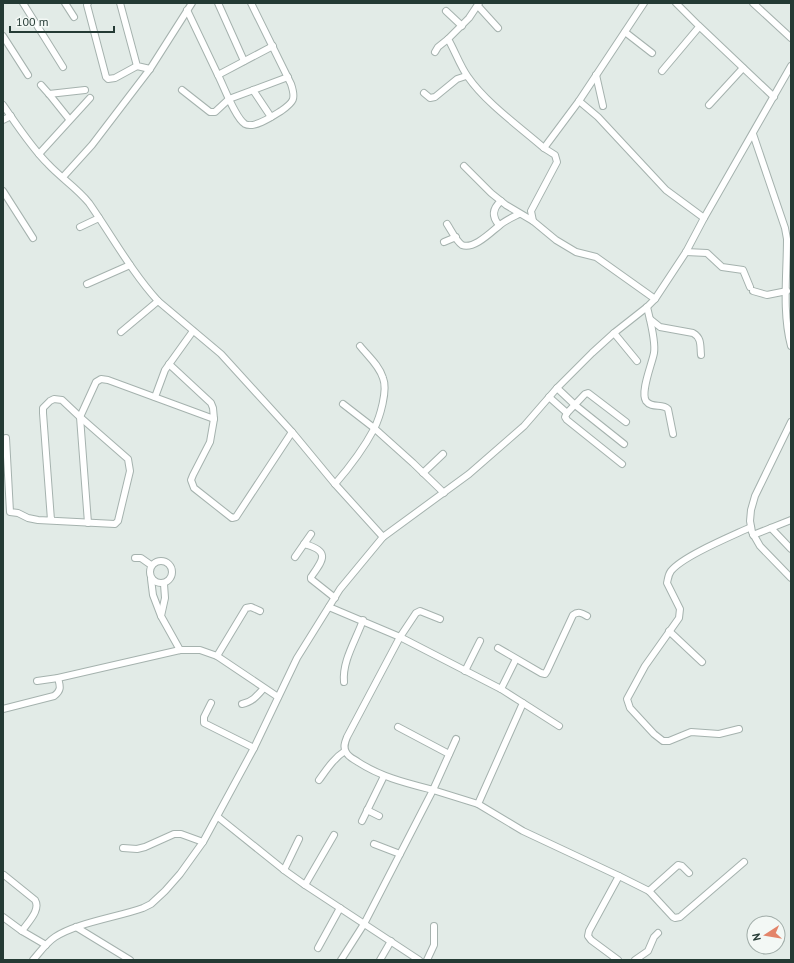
<svg xmlns="http://www.w3.org/2000/svg" width="794" height="963" font-family="'PT Sans',sans-serif">
<rect width="100%" height="100%" fill="#e2ebe7"/>
<g fill="none" stroke-linecap="round" stroke-linejoin="round">
<defs>
<g id="street">
<path d="M23,3L63,67"/>
<path d="M65,3L74,17"/>
<path d="M88,3L87,5L106,77L108,79L115,78L137,66"/>
<path d="M120,3L137,66L150,69"/>
<path d="M218,3L244,61"/>
<path d="M479,3L469,18L448,39C455,51 460,66 468,77C486,103 520,127 544,148"/>
<path d="M644,3L579,101L544,148L555,155L557,162L531,211L533,221L556,240L576,252L596,257L655,299"/>
<path d="M676,3L698,25L774,97"/>
<path d="M753,3L791,38"/>
<path d="M478,6L498,28"/>
<path d="M187,10C197,31 207,52 217,73C223,84 235,118 245,124C254,129 273,116 281,111C294,102 296,99 291,84L251,3"/>
<path d="M446,11L462,26"/>
<path d="M625,32L652,53"/>
<path d="M3,36L28,75"/>
<path d="M435,52L438,47L448,39"/>
<path d="M662,71L699,27"/>
<path d="M218,75L273,46"/>
<path d="M596,75L603,106"/>
<path d="M41,85L49,94L69,119"/>
<path d="M182,90L210,112H215L229,99L288,77"/>
<path d="M253,90L271,117"/>
<path d="M424,93L430,98L435,97L457,79L466,76"/>
<path d="M49,94L85,90"/>
<path d="M579,101L598,117L666,190L704,218"/>
<path d="M3,105C17,125 31,147 48,164C61,178 77,188 89,203C112,236 131,271 158,301L221,354L292,432L335,484L383,537"/>
<path d="M709,105L743,68"/>
<path d="M3,120L11,116"/>
<path d="M753,134L785,228L787,239C787,274 782,312 791,346"/>
<path d="M39,154L90,98"/>
<path d="M464,166L491,193L506,205L533,221"/>
<path d="M63,177L92,145L150,69L192,3"/>
<path d="M3,191L33,238"/>
<path d="M447,224C451,230 456,241 462,245C474,250 492,231 500,225C506,220 513,217 519,214"/>
<path d="M499,225C492,217 492,209 501,201"/>
<path d="M80,227L99,218"/>
<path d="M444,242L456,237"/>
<path d="M686,252L707,253L722,267L743,270L750,287"/>
<path d="M87,284L130,265"/>
<path d="M753,291L767,295L787,291"/>
<path d="M647,307C650,320 656,341 654,353C652,364 640,392 646,401C652,409 662,403 668,409L673,434"/>
<path d="M650,319L660,327L693,333C702,338 700,346 701,355"/>
<path d="M121,332L158,301"/>
<path d="M614,333L637,361"/>
<path d="M557,388L575,405L624,444"/>
<path d="M155,397L165,370L193,331"/>
<path d="M549,397L567,413"/>
<path d="M343,404L374,428L413,463L444,493"/>
<path d="M214,419L210,442L193,475L191,480L194,488L232,518L236,517L292,432"/>
<path d="M791,422L755,496L751,510L750,521L752,532L760,546L791,578"/>
<path d="M6,438L10,512L18,513L28,518L38,520L115,524L118,521L130,471L128,459L80,417L62,400L54,399L50,401L43,408V413L51,520"/>
<path d="M622,464L567,420L565,417L567,413L585,394L588,393L626,422"/>
<path d="M423,473L443,454"/>
<path d="M335,484C348,469 365,446 374,429C380,417 388,390 383,378C379,365 368,356 360,346"/>
<path d="M88,523L80,417L96,382L101,379L108,380L214,419L213,408L211,403L169,364"/>
<path d="M771,528L791,549"/>
<path d="M753,535L791,520"/>
<path d="M304,544C331,551 323,560 311,577V579L335,598"/>
<path d="M295,557L311,534"/>
<path d="M135,558H141L151,565"/>
<circle cx="161" cy="572" r="11"/>
<path d="M151,579L153,595L161,616"/>
<path d="M164,584L165,598L161,616L180,650"/>
<path d="M329,607L400,637L501,689L523,703L478,804L523,831L619,876L589,931L588,936L591,940L618,960"/>
<path d="M440,619L420,611L416,613L400,637L347,737C345,742 343,747 346,752C348,757 354,759 358,762C381,777 406,783 433,790L456,739"/>
<path d="M669,631L702,662"/>
<path d="M498,648L541,673L545,674L547,671L573,615C578,611 582,613 587,616"/>
<path d="M217,656L246,608L251,607L260,611"/>
<path d="M465,671L480,641"/>
<path d="M37,681L58,678L180,650H200L217,656L278,697"/>
<path d="M344,682C342,661 356,640 363,620"/>
<path d="M501,689L516,659"/>
<path d="M211,703L204,717V723L254,748"/>
<path d="M523,703L559,726"/>
<path d="M242,704C252,702 257,696 263,689"/>
<path d="M3,709L54,696C62,690 60,686 58,678"/>
<path d="M398,727L449,754"/>
<path d="M739,729L719,734L691,732L669,741H663L654,734L630,708L627,699L645,666L679,618L680,609L667,583C668,579 668,575 671,571C683,556 732,536 751,527"/>
<path d="M319,780C327,769 334,758 345,751"/>
<path d="M367,810L379,816"/>
<path d="M218,817L284,870L305,885L419,960"/>
<path d="M362,821L384,776"/>
<path d="M374,844L400,854"/>
<path d="M123,848L137,849L145,847L174,834H181L203,842"/>
<path d="M284,870L299,839"/>
<path d="M4,875L35,900C41,910 28,922 22,931"/>
<path d="M619,876L649,891L673,917L675,918L680,917L744,862"/>
<path d="M305,885L334,835"/>
<path d="M649,891L678,865L682,866L689,873"/>
<path d="M3,917L22,931L46,945"/>
<path d="M76,927L130,960"/>
<path d="M318,948L340,908"/>
<path d="M33,960C40,952 46,943 55,937C76,923 118,917 143,908L151,904L165,891L180,874L203,842L254,748L297,658L340,589L383,537L469,474L524,426L557,388L592,353L614,333L647,307L655,299L686,252L704,218L791,66"/>
<path d="M341,960L364,924L433,790L478,804"/>
<path d="M380,960L391,941"/>
<path d="M427,960L434,945V926"/>
<path d="M635,960L648,951L654,937L658,933"/>
</g>
</defs>
<!-- street casing -->
<use href="#street" stroke="#a5b2ae" stroke-width="8"/>
<!-- street -->
<use href="#street" stroke="#fff" stroke-width="6"/>
</g>
<!-- border -->
<rect width="794" height="963" fill="none" stroke="#243a34" stroke-width="8"/>
<!-- north arrow -->
<g transform="translate(766 935) rotate(258)"><circle r="19" fill="#f3f8f5" stroke="#a0aca8"/>
<path d="M0-3L7 15L0 10L-7 15Z" fill="#e38469"/>
<text y="-6" font-size="11" font-weight="bold" text-anchor="middle" fill="#243a34">N</text>
</g>
<!-- scale -->
<path d="M10 26v6h104v-6" fill="none" stroke="#243a34" stroke-width="2"/>
<text x="16" y="26" font-size="12" fill="#243a34" stroke="#f3f8f5" stroke-width="3" paint-order="stroke">100 m</text>
</svg>
